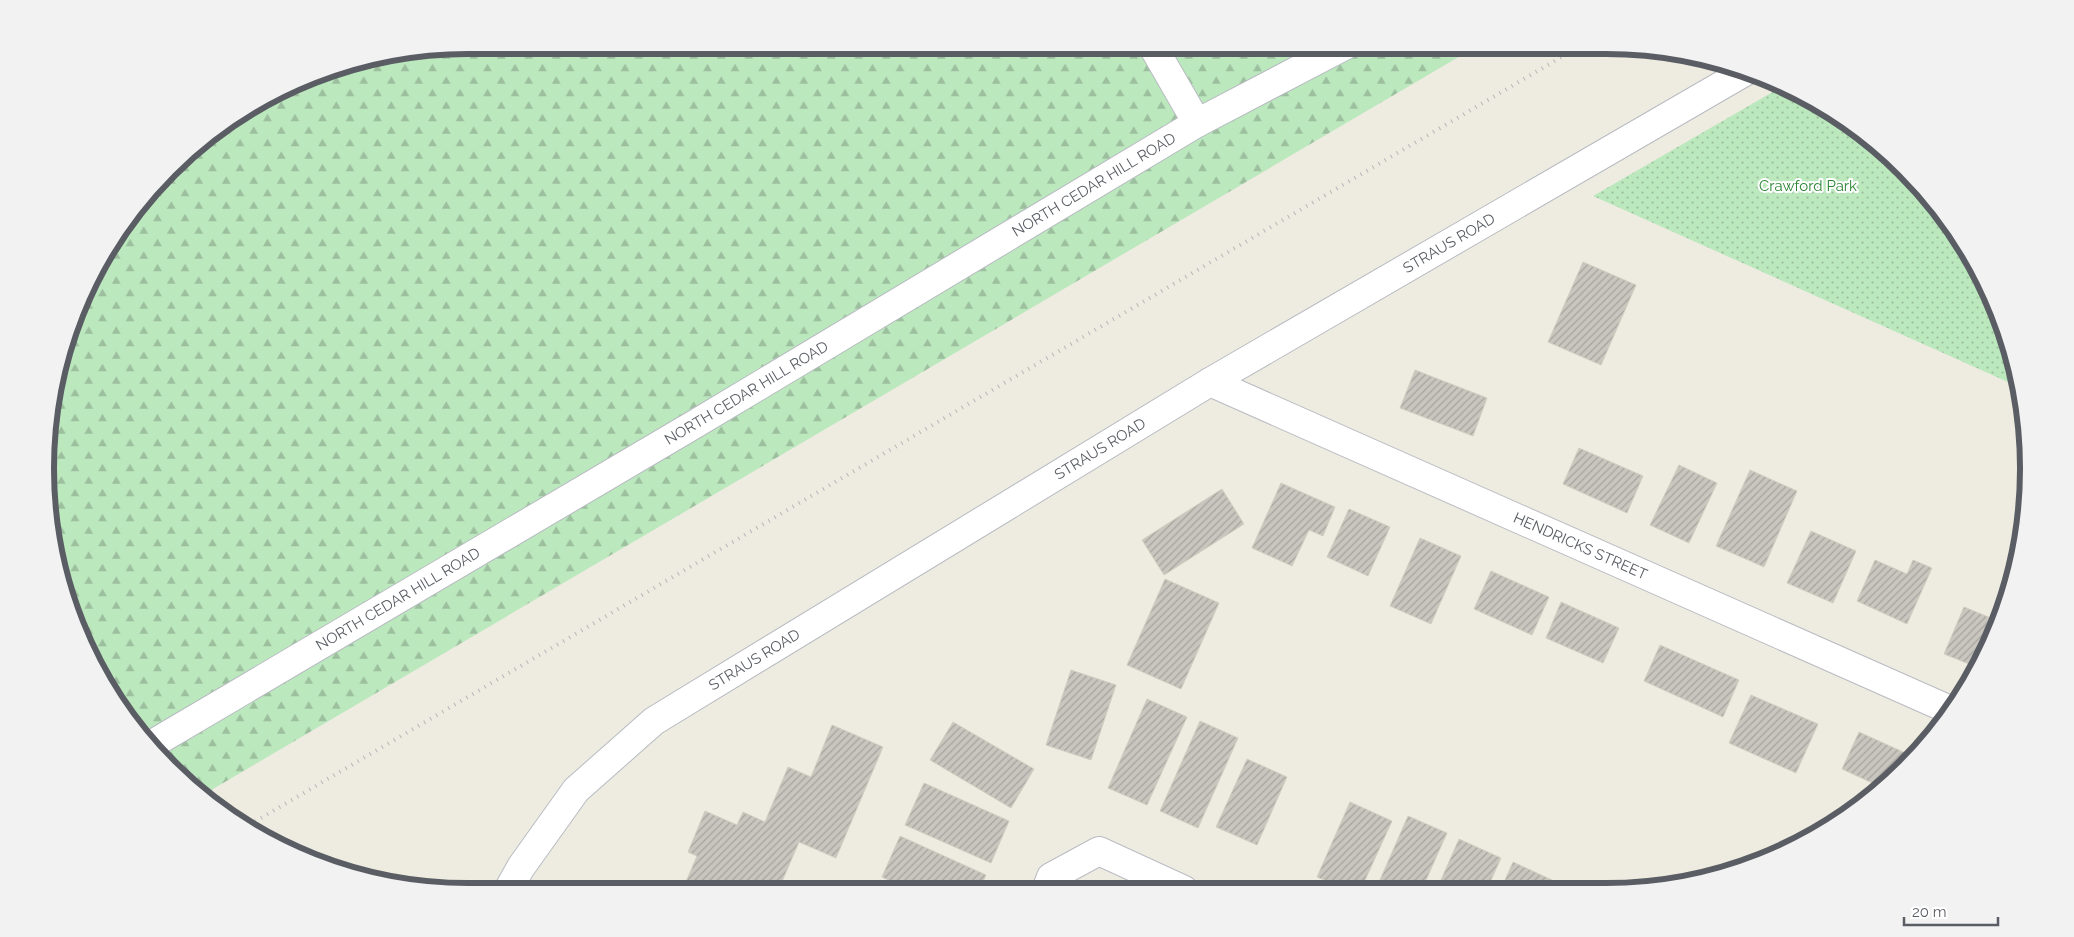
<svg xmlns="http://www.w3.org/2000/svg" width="2074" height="937" font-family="Raleway,sans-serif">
<defs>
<pattern id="forest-firs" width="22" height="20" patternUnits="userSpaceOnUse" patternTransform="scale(1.25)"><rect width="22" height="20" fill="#bce8be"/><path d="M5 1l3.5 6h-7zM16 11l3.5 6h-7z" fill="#9cbf9e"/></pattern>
<pattern id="park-dots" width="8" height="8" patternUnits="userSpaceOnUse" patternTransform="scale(1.25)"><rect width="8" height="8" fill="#bce8be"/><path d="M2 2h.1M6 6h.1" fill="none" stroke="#9cbf9e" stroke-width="1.8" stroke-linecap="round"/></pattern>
<pattern id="building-hatch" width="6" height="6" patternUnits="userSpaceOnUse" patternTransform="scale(1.25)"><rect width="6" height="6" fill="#c9c6bf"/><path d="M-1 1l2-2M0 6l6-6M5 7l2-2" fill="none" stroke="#a6a49f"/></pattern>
</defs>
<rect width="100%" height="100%" fill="#eeece1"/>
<!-- forest -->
<path fill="url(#forest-firs)" d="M468,45H1479L201,796L150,748L102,680L53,551L45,468L53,386L102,257L189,150L257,102L332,68Z"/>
<!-- park -->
<path fill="url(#park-dots)" d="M1783,86C1795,91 1807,96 1818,102C1919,163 2000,270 2019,387L1593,196Z"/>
<!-- building -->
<g fill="url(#building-hatch)" stroke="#d3cebf">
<path d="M1583,262L1636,285L1601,365L1548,342Z"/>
<path d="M1415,370L1487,398L1473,436L1400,408Z"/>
<path d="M1579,448L1643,476L1627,513L1563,484Z"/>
<path d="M1679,465L1717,483L1689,543L1650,525Z"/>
<path d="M1750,470L1797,491L1764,567L1716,546Z"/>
<path d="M1281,483L1335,507L1323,536L1309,530L1292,566L1252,548Z"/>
<path d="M1222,489L1244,524L1164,575L1142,540Z"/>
<path d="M1349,509L1390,527L1368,576L1327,557Z"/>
<path d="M1811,531L1856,551L1833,603L1787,583Z"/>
<path d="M1420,538L1461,556L1431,624L1390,606Z"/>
<path d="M2018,551H2019L2009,593L2001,589Z"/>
<path d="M1875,560L1907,574L1913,560L1932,568L1907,624L1857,601Z"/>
<path d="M1491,571L1549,597L1532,635L1474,609Z"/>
<path d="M1165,579L1219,603L1181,689L1127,665Z"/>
<path d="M1561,602L1619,628L1603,663L1546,638Z"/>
<path d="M1964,607L1998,621L1974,666L1944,654Z"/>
<path d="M1660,645L1739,680L1723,717L1644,681Z"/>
<path d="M1071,670L1116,685L1091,760L1046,745Z"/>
<path d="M1751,695L1818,724L1796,773L1729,743Z"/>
<path d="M1147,699L1187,717L1147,805L1108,788Z"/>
<path d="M1200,721L1238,738L1198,828L1160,811Z"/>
<path d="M953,722L1034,769L1011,808L930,760Z"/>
<path d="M832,725L883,747L836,858L799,842L778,891H682L697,856L688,852L705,811L737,825L743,812L765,822L788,767L811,777Z"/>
<path d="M1859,732L1912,756L1881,787L1842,769Z"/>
<path d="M1247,759L1287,777L1257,845L1216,827Z"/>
<path d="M924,783L1009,821L991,863L905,825Z"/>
<path d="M1350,802L1392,821L1361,889H1346L1317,877Z"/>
<path d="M1408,816L1447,833L1422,889H1376Z"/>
<path d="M900,836L986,875L979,890L911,891L882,877Z"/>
<path d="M1459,839L1501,858L1487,889H1437Z"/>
<path d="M1513,862L1552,880L1548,889H1501Z"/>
</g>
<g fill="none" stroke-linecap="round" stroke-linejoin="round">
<defs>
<g id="street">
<path d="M1152,45L1197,123"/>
<path id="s1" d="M1210,382L1950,710"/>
<path d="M1046,890L1051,877L1099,851L1184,890"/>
</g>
<g id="secondary">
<path id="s2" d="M149,746L695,424L1197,123L1346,45"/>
<path id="s3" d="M507,892L521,867L576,790L654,721L1210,382L1748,70"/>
</g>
</defs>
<!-- street casing -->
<use href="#street" stroke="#b9bcc2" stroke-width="30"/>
<!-- secondary casing -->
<use href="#secondary" stroke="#b7bbc1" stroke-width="30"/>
<!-- street -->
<use href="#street" stroke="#fff" stroke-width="28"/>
<!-- secondary -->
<use href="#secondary" stroke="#fff" stroke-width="28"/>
<!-- rail -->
<path stroke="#b5b6b7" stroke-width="4" stroke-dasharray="1 6" stroke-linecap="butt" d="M249,825L1582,45"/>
</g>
<g text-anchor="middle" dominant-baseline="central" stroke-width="4" stroke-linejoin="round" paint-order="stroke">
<!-- street labels -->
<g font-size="15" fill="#5a5e64" stroke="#fff">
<text stroke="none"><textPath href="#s2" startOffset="1099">NORTH CEDAR HILL ROAD</textPath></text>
<text stroke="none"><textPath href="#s3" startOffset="1155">STRAUS ROAD</textPath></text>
<text stroke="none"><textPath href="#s2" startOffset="694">NORTH CEDAR HILL ROAD</textPath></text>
<text stroke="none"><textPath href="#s3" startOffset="750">STRAUS ROAD</textPath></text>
<text stroke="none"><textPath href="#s1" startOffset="405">HENDRICKS STREET</textPath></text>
<text stroke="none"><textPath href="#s2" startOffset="289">NORTH CEDAR HILL ROAD</textPath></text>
<text stroke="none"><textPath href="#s3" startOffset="345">STRAUS ROAD</textPath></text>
</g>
<!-- park labels -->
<g font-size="15" fill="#2e8636" stroke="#fff">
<text x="1808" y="186">Crawford Park</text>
</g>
</g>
<!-- crop -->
<path d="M0 0H2074V937H0ZM468 54H1606A414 414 0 0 1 2020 468V469A414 414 0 0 1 1606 883H468A414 414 0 0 1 54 469V468A414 414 0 0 1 468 54Z" fill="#f2f2f3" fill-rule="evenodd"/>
<path fill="none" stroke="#5a5e64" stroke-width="6" d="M468 54H1606A414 414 0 0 1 2020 468V469A414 414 0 0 1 1606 883H468A414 414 0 0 1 54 469V468A414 414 0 0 1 468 54Z"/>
<!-- scale -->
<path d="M1904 917v8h94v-8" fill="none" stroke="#5a5e64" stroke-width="2.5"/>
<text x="1912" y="917" font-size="15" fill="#5a5e64" stroke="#ffffff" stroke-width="4" paint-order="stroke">20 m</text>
</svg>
